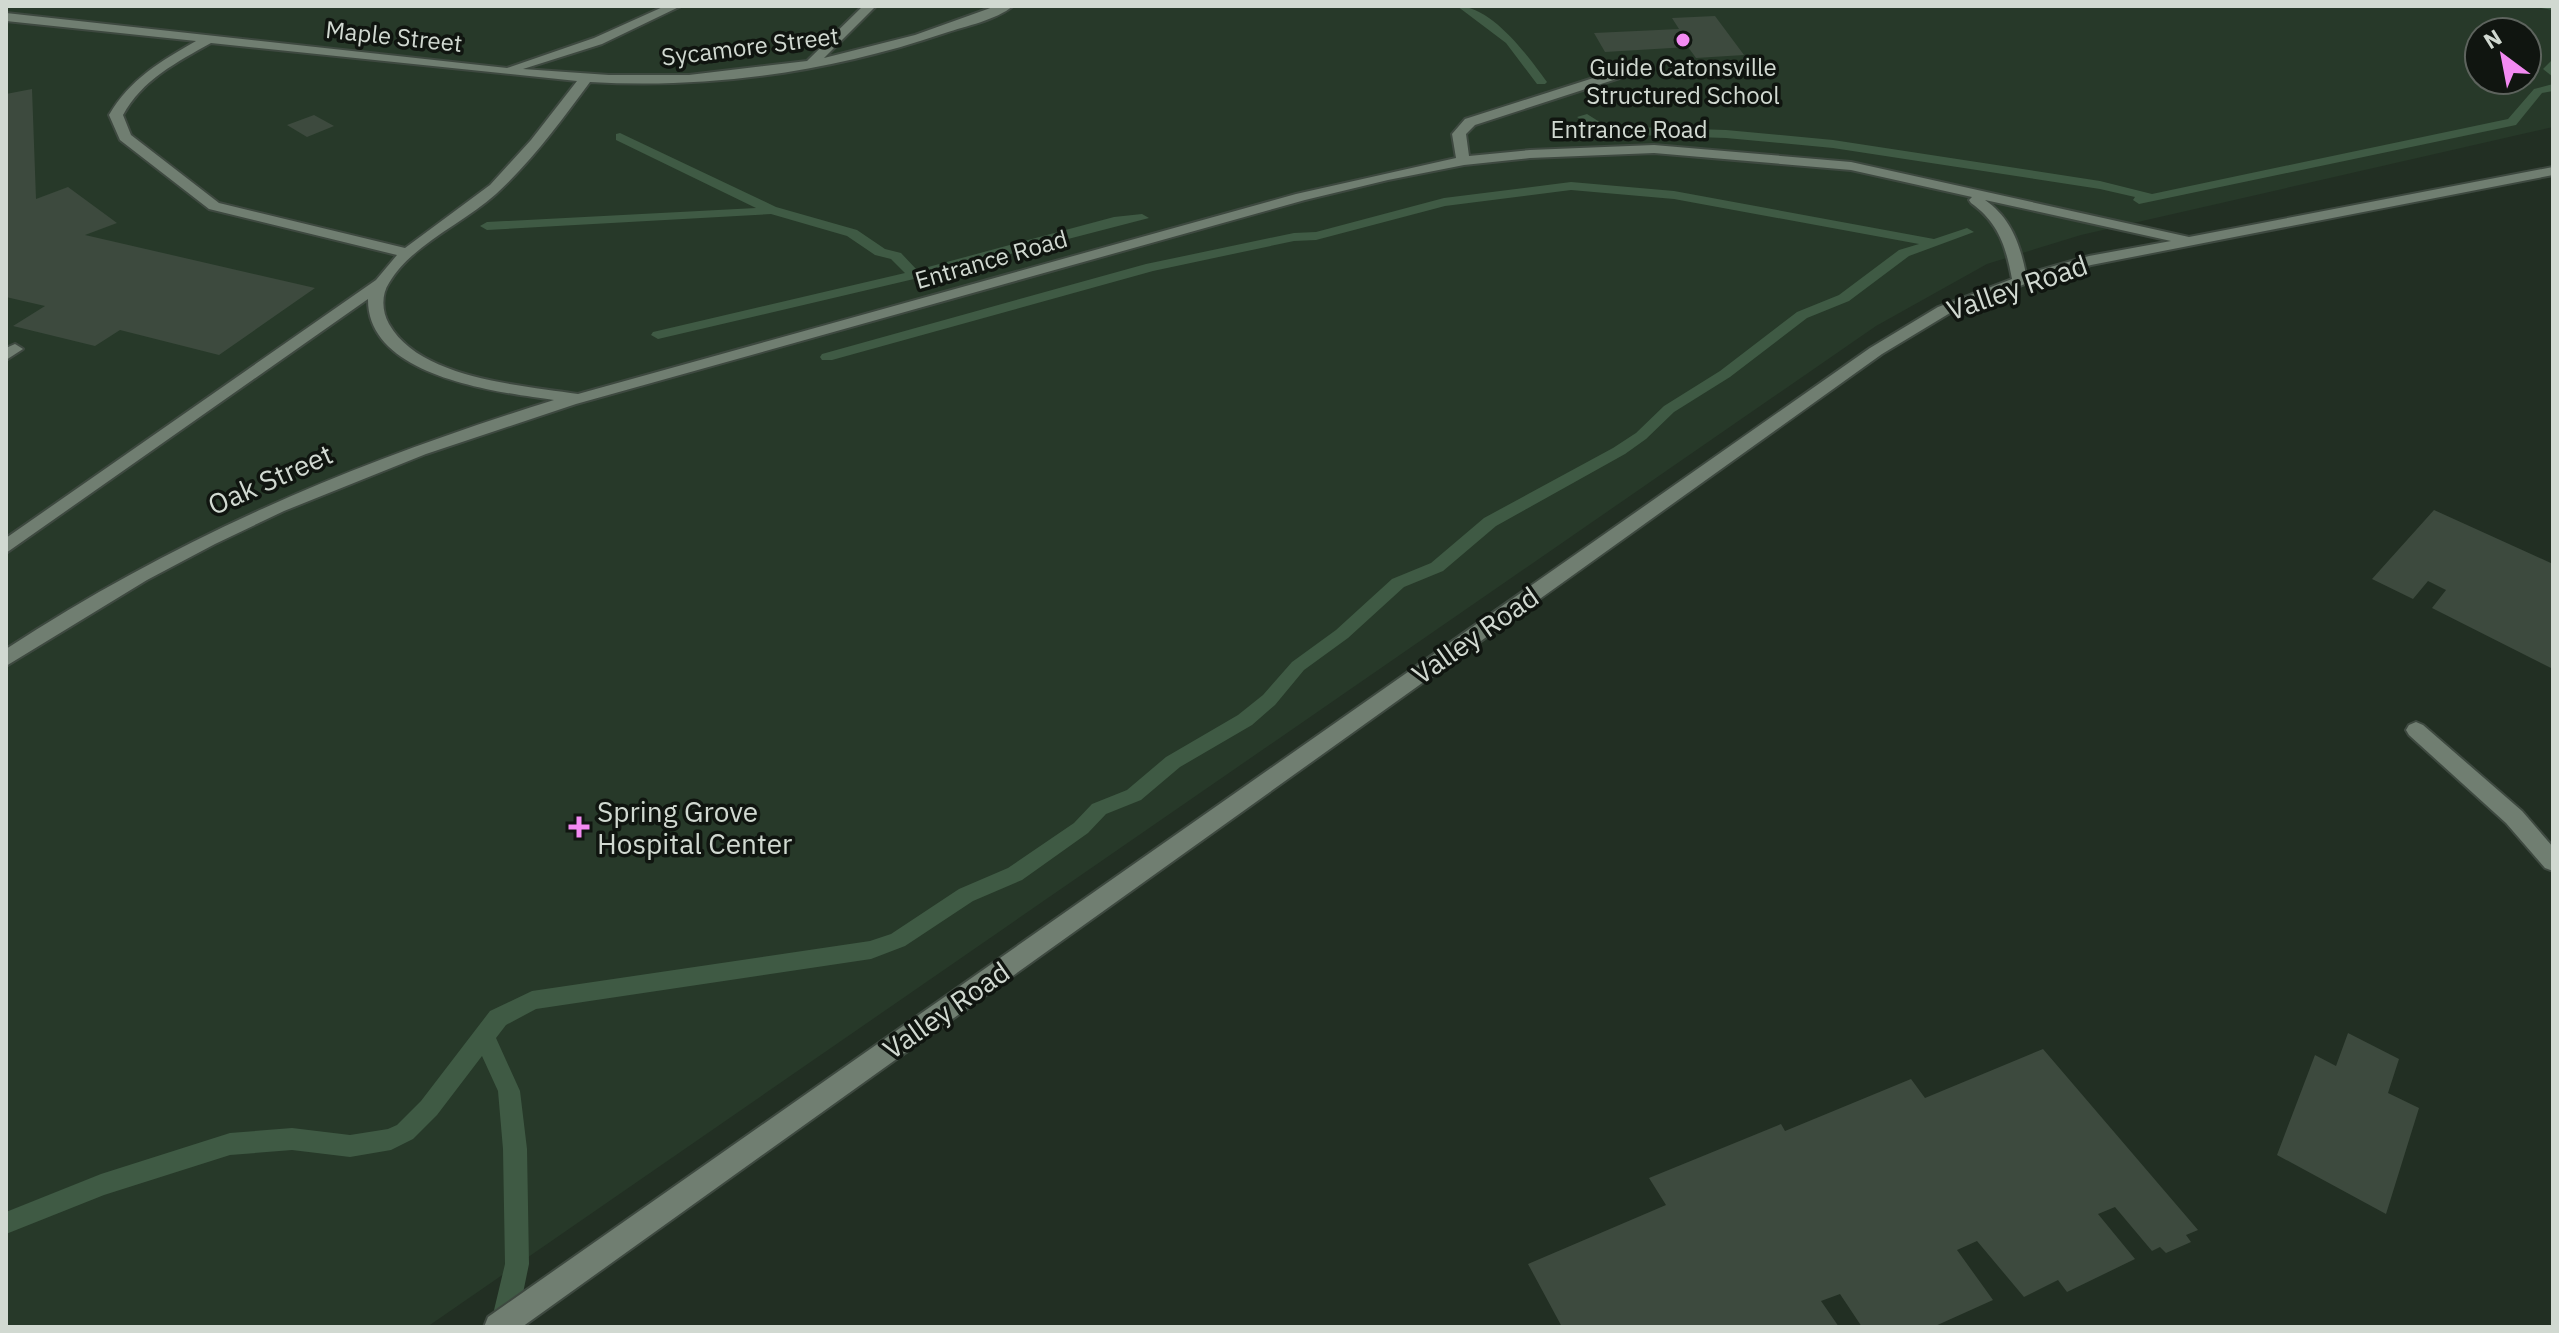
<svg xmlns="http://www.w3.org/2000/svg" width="2559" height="1333" font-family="'IBM Plex Sans',sans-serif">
<rect width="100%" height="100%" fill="#222f23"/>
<!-- built -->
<path fill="#273929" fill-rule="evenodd" d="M6,6H2553V127L2081,235L1987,264L1876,326L427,1327H6ZM2479,32H2527V80H2479Z"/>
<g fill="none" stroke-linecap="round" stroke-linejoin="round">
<!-- stream -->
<g fill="#3f5a44" fill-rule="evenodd">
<path d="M1457,6C1492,6 1528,56 1547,82L1545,84H1537L1506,43Z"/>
<path d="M2540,6H2553V10L2541,8Z"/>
<path d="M2553,59V77L2543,69Z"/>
<path d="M2553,84V91L2542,93L2516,125L2139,204L2133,200L2135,197L2100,189L1833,148L1726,138L1603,134L1577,117L1587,114L1606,126L1726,130L1833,140L2100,181L2152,194L2508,119L2534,89Z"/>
<path d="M620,133L776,207L857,230L885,249L901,253L917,270L1114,217L1142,214L1149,218L914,279L658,339L651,335L653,332L905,273L891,259L875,255L847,236L771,214L487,230L480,226L487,222L756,208L616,140V134Z"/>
<path d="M1571,182L1674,191L1934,239L1967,228L1974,232L1909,256L1849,301L1807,318L1730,377L1674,412L1646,439L1625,454L1496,526L1443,571L1404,587L1348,638L1304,670L1275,705L1252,725L1180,767L1141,800L1106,814L1088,833L1022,880L973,901L905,946L871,959L536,1009L506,1025L496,1038L520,1091L527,1149L529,1264L516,1327H490L505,1264L503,1149L498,1091L482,1056L437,1115L413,1139L391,1150L350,1157L292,1150L230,1155L104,1195L6,1234V1212L101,1174L230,1133L292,1128L350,1135L388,1129L397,1125L421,1101L490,1011L532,991L870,941L891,934L959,889L1008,868L1074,823L1092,804L1127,790L1166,757L1238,715L1263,695L1292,662L1336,630L1392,579L1431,563L1484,518L1613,448L1636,433L1664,406L1720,371L1797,312L1839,295L1899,250L1919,244L1674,199L1571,190L1445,206L1316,240L1294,241L1153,271L832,360H822L820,357L822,354L1146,264L1294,233L1316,232L1444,198Z"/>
</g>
</g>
<!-- building -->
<g fill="#3d4a3e">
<path d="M1715,16L1744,55L1696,58L1688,47L1605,52L1594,33L1679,29L1672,18Z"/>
<path d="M32,89L36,199L68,187L117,223L85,235L315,288L219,355L120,330L95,346L13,326L45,306L6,297V94Z"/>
<path d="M314,115L334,126L307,137L287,125Z"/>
<path d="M2434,510L2553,564V669L2432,608L2446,590L2428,581L2413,599L2372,579Z"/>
<path d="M2348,1033L2399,1059L2388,1093L2419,1108L2386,1214L2277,1155L2315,1055L2336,1066Z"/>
<path d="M2043,1049L2198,1230L2186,1235L2191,1242L2166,1253L2160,1247L2152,1251L2115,1207L2098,1214L2135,1259L2067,1292L2058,1280L2024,1297L1977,1241L1957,1250L1993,1300L1933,1327H1862L1840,1294L1821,1301L1839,1327H1562L1528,1264L1666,1205L1649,1178L1781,1124L1785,1131L1911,1079L1925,1098Z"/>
</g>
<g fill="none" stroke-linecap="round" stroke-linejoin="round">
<defs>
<g id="minor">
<path d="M665,6H681L602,44L523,69L609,75H689L807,61L863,6H876L824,58L915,35L996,6H1013C996,20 966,26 945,33C830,72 711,89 590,82C561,121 532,161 496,194C463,224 412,244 389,283C381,295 382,312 389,324C420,379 521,385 578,394L1296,194L1456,158L1452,134L1465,119L1634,65L1640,69L1638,72L1475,125L1466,134L1469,156L1530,150L1654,145L1851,162L2189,237L2553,167V175L2091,265L2025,284L1950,313L1882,354L522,1327H484L488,1317L1870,348L1938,307L2012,279C2006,247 1999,223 1971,203L1969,200L1972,197L1851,170L1654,153L1530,158L1464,165L1388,180L1305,200L576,404L426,454L284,511L215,544L147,580L6,666V649C181,535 355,462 554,400C498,392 367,377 368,299L6,553V538L376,280L397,255L209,209L120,140L109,115C130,79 161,61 196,41L6,21V13L507,68L594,38ZM211,43L577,81L531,140L490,185L405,248L219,203L131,135L123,115C142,80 177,62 211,43ZM1985,200L2171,241L2089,256L2026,274C2020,244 2011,218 1985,200Z"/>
<path d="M15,344L23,349L6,360V348Z"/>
<path d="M2416,722L2423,725L2522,811L2553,847V871L2545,868L2506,823L2409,735L2406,730L2409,725Z"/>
</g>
</defs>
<!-- minor casing -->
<use href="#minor" stroke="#3e4940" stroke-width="4"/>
<!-- minor -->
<use href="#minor" fill="#707e71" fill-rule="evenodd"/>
</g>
<!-- markers -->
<g fill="#f38af2" stroke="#101510" stroke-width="3">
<circle cx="1683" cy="40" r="8"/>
<path d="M575 815h8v8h8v8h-8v8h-8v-8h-8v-8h8z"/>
</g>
<g text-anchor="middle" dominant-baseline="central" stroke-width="7" stroke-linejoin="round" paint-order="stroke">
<!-- far-street labels -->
<g font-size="24" fill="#d1d9d1" stroke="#101510">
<text transform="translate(394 36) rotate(6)">Maple Street</text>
<text transform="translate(750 46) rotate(-7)">Sycamore Street</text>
<text x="1629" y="129">Entrance Road</text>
<text transform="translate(991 259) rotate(-16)">Entrance Road</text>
</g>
<!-- far-poi labels -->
<g font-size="24" fill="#d1d9d1" stroke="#101510">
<text x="1683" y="67">Guide Catonsville<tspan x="1683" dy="28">Structured School</tspan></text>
</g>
<!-- street labels -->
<g font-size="28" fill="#d1d9d1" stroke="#101510">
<text transform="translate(2017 287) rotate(-19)">Valley Road</text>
<text transform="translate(270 479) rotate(-24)">Oak Street</text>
<text transform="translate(1475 635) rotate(-35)">Valley Road</text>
<text transform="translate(946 1010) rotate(-35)">Valley Road</text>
</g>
<!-- poi labels -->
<g font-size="28" fill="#d1d9d1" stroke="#101510" text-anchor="start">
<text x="597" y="811">Spring Grove<tspan x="597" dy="32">Hospital Center</tspan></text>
</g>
</g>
<!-- border -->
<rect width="2559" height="1333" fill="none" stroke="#d1d9d1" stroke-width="16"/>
<!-- north arrow -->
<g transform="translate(2503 56) rotate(328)"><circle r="38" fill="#101510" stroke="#5d635d" stroke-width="2"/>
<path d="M0-6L14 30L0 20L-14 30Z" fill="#f38af2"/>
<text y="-12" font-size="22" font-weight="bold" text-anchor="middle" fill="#d1d9d1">N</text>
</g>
</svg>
